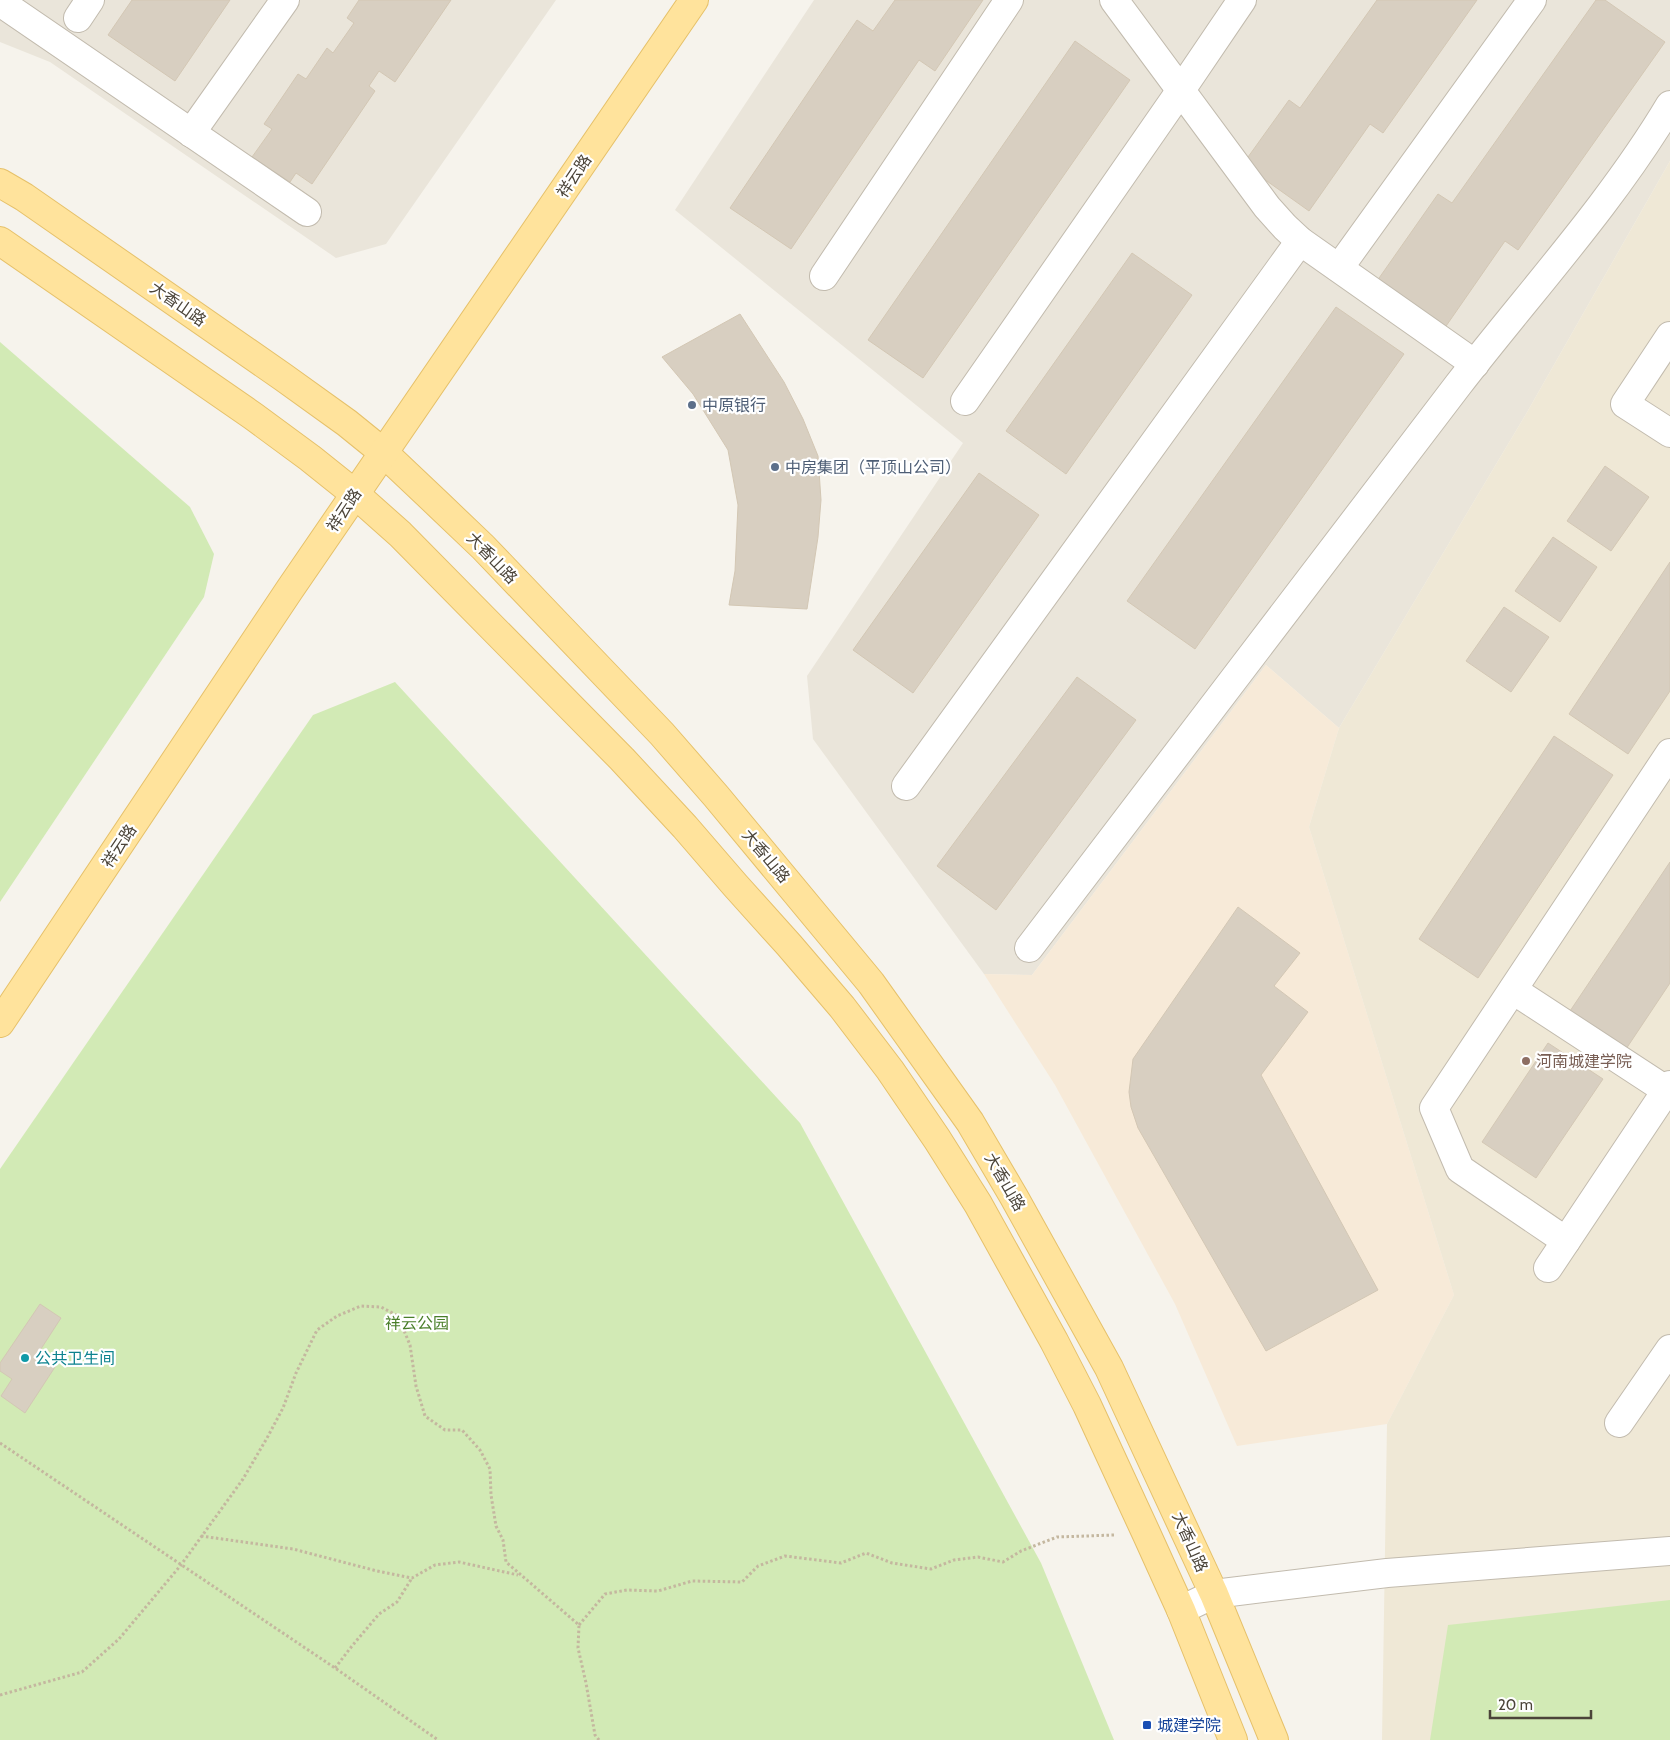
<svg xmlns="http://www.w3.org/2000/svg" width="1670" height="1740" font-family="Cabin,'Noto Sans SC',sans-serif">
<rect width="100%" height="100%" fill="#f6f3ec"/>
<!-- residential -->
<g fill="#eae5da">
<path d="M0,0H556L386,244L336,258L50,62L0,42Z"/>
<path d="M814,0H1670V161L1526,414L1339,728L1266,665L1032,975L984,974L813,739L807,676L963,443L675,210Z"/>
</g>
<!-- commercial -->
<path fill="#f7ead8" d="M1266,665L1339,728L1309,827L1454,1295L1387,1424L1237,1446L1175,1304L1055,1085L984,974L1032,975Z"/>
<!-- education -->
<path fill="#efe8d6" d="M1670,161V1740H1382L1387,1424L1454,1295L1309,827L1339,728L1526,414Z"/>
<!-- green -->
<g fill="#d2eab5">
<path d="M0,342L190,507L214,554L204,597L0,902Z"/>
<path d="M395,682L800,1123L1041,1563L1114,1740H0V1169L313,715Z"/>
<path d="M1670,1600V1740H1430L1448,1625Z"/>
</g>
<!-- building -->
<g fill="#d8cfc1" stroke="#d3c7b4">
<path d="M132,0H230L175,81L108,35Z"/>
<path d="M359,0H451L395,82L379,71L369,86L375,91L312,184L296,173L290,182L252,157L272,129L264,124L298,74L306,79L327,48L333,53L354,23L347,18Z"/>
<path d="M895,0H983L935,71L919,60L791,249L730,208L857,20L873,31Z"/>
<path d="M1377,0H1477L1383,133L1370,124L1309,211L1243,164L1289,100L1300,108Z"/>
<path d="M1596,0H1605L1665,42L1518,250L1505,241L1444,329L1377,281L1438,194L1452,203Z"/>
<path d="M1075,41L1130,80L923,378L868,340Z"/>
<path d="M1132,253L1192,295L1066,474L1006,431Z"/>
<path d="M1336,307L1404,354L1195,649L1127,601Z"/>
<path d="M740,314L784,382L803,419L818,456L821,500L818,537L807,609L729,605L735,571L738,505L728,450L693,394L662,357Z"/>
<path d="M1605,466L1649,497L1611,551L1567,521Z"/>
<path d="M979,473L1039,515L913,693L853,650Z"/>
<path d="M1553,537L1597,567L1560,622L1515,591Z"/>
<path d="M1670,562V691L1628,754L1569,714Z"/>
<path d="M1504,607L1549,637L1511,692L1466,661Z"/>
<path d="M1077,677L1136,720L996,910L937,866Z"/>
<path d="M1554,736L1613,775L1478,978L1419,939Z"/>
<path d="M1670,862V983L1622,1055L1566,1017Z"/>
<path d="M1238,907L1300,953L1274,986L1308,1012L1261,1075L1378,1290L1266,1351L1138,1128L1131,1107L1129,1092L1133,1059Z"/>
<path d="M1548,1043L1603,1079L1536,1178L1482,1142Z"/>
<path d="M40,1304L61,1318L39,1352L57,1364L25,1413L1,1396L12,1379L0,1371V1363Z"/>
</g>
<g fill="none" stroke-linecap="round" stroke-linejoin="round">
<defs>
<g id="minor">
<path d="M1114,0L1267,207L1285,227L1300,241L1475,364"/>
<path d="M0,2L307,212"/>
<path d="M78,18L90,0"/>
<path d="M191,133L285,0"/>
<path d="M1339,268L1532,0"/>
<path d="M824,276L1009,0"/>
<path d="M1670,336L1625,404L1670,433"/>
<path d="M965,401L1181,90L1242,0"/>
<path d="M906,786L1300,241"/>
<path d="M1029,948C1172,760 1315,573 1458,385C1529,293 1611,204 1670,105"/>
<path d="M1513,990L1666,1090"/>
<path d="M1566,1241L1460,1169L1434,1108L1670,753"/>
<path d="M1548,1268L1670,1085"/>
<path d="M1619,1423L1670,1349"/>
<path d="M1181,1610L1214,1594L1387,1573L1670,1551"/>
</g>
<g id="major">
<path d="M0,183L24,197L283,377L347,423L384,453L440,506L483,547L662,734L716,796L871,983L970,1122L1014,1197L1109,1368L1214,1594L1274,1740"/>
<path d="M0,241L253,416L310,458L355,494L400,534L622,759L685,827L735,885L789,945L842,1007L890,1070L937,1139L978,1204L1054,1341L1087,1405L1147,1535L1181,1610L1233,1740"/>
<path d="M0,1023L290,589L694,0"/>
</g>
</defs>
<!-- minor casing -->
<use href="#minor" stroke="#c2bbae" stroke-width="30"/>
<!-- major casing -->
<use href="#major" stroke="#e6c16a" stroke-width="30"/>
<!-- path -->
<g stroke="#c4b79f" stroke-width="3" stroke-dasharray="2.5 2.5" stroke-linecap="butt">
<path d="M0,1443L335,1668L438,1740"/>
<path d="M201,1536L293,1549L377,1571L412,1578L435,1565L459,1562L518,1575"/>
<path d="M579,1625L605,1594L627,1590L658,1591L692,1581L742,1582L758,1566L785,1556L841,1563L866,1553L892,1563L931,1569L954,1560L978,1557L1003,1562L1021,1551L1057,1537L1114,1535"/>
<path d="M335,1668L352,1646L379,1614L397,1602L412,1578"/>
<path d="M0,1695L82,1672L119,1639L181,1565L243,1479L267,1438L283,1408L296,1373L317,1330L337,1316L361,1306L381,1307L398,1316L410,1345L416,1386L425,1416L445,1430H462L480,1450L490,1469L491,1495L496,1526L503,1540L506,1562L579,1625L578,1648L586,1683L595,1735L599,1740"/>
</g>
<!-- minor -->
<use href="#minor" stroke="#fff" stroke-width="28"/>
<!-- major -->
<use href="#major" stroke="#ffe39c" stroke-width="28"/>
</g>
<!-- markers -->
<g fill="#5c6f8a" stroke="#fff" stroke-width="2">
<circle cx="692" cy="405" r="5"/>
<circle cx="775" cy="467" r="5"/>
</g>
<circle fill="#8d6e63" stroke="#fff" stroke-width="2" cx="1526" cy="1061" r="5"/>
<circle fill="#0f9aa8" stroke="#fff" stroke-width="2" cx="25" cy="1358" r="5"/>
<rect fill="#1a4fb4" stroke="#fff" stroke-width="2" x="1142" y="1720" width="10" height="10" rx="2.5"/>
<g text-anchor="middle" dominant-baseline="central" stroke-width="4.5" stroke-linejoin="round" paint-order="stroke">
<!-- street labels -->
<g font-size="16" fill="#4b4439" stroke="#fff">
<text transform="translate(574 176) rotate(-56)">祥云路</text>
<text transform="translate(178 304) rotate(35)">大香山路</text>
<text transform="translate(344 510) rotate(-56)">祥云路</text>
<text transform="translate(492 558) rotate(46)">大香山路</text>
<text transform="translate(119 846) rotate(-56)">祥云路</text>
<text transform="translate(766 856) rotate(50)">大香山路</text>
<text transform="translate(1005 1182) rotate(60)">大香山路</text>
<text transform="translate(1190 1542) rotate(66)">大香山路</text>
</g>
<!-- service labels -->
<g font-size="16" fill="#4e5e75" stroke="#fff" text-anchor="start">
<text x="702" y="405">中原银行</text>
<text x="785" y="467">中房集团（平顶山公司）</text>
</g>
<!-- education labels -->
<g font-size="16" fill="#785e54" stroke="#fff" text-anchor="start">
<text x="1536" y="1061">河南城建学院</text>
</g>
<!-- park labels -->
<g font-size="16" fill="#4a7f2a" stroke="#fff">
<text x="417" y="1323">祥云公园</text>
</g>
<!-- culture labels -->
<g font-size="16" fill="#0d838f" stroke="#fff" text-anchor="start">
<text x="35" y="1358">公共卫生间</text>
</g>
<!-- transit labels -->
<g font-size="16" fill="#164399" stroke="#fff" text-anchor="start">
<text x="1157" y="1725">城建学院</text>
</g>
</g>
<!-- scale -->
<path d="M1490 1710v8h101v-8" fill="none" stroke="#4b4439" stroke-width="2.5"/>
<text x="1498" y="1710" font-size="15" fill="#4b4439" stroke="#ffffff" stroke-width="4" paint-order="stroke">20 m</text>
</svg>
